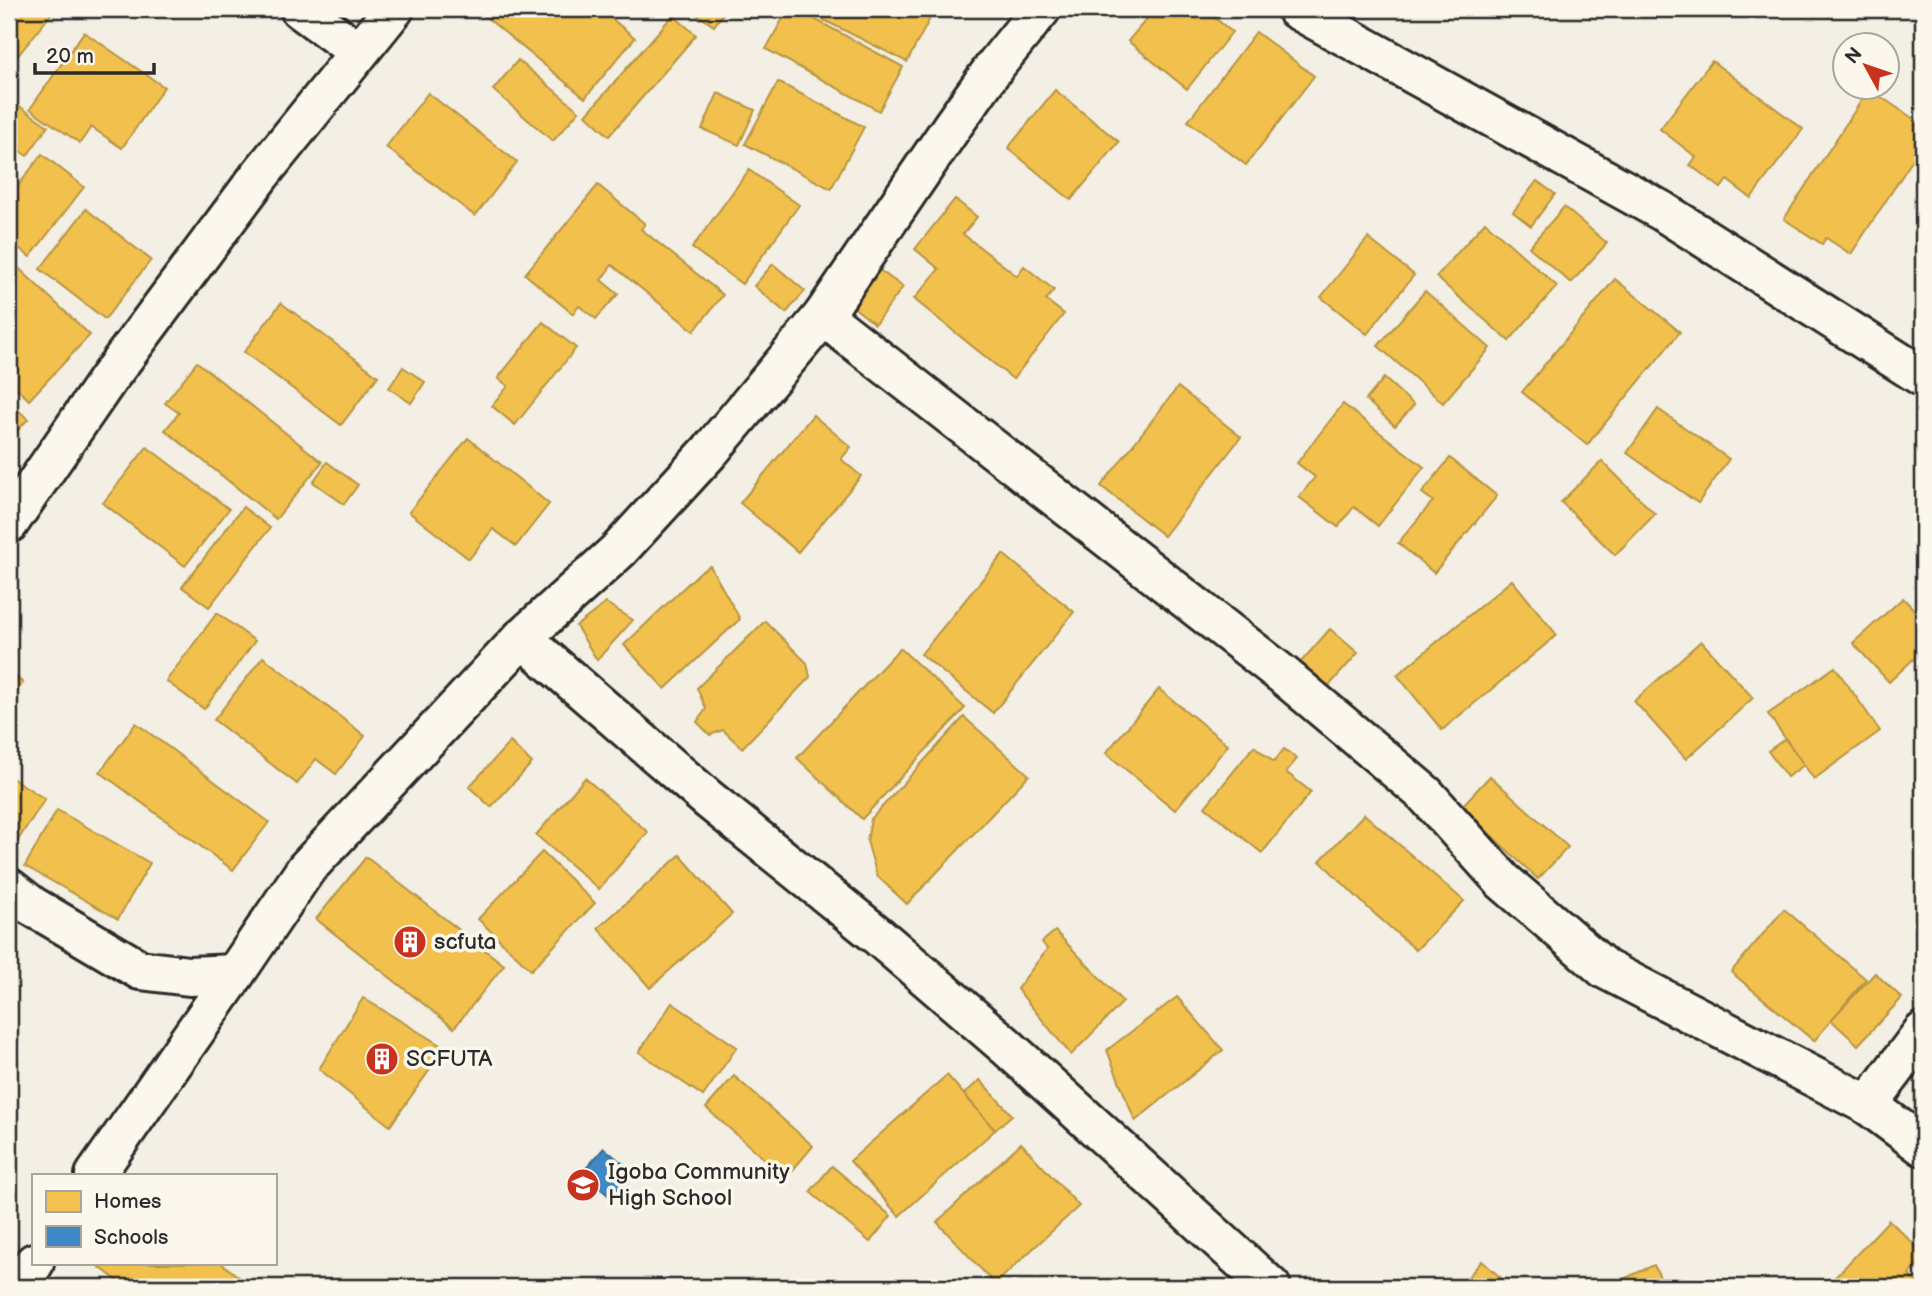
<svg xmlns="http://www.w3.org/2000/svg" width="1932" height="1296" font-family="'Balsamiq Sans',sans-serif">
<rect width="100%" height="100%" fill="#f3efe4"/>
<filter id="ink" filterUnits="userSpaceOnUse"><feTurbulence type="fractalNoise" baseFrequency=".0143" numOctaves="2"/><feDisplacementMap in="SourceGraphic" scale="14" xChannelSelector="R" yChannelSelector="G"/><feConvolveMatrix kernelMatrix="1 2 1 2 8 2 1 2 1" color-interpolation-filters="sRGB"/></filter>
<g filter="url(#ink)">
<!-- homes -->
<g fill="#f2c14e" stroke="#b69444" stroke-width="2">
<path d="M9,9H55L9,67Z"/>
<path d="M476,9H600L635,38L585,98Z"/>
<path d="M689,9H726L714,26Z"/>
<path d="M788,9H796L903,67L879,111L766,49Z"/>
<path d="M802,9H935L907,62Z"/>
<path d="M1155,9H1204L1232,32L1187,89L1128,41Z"/>
<path d="M673,15L696,35L609,136L586,115Z"/>
<path d="M84,32L164,87L122,148L91,127L80,143L30,109Z"/>
<path d="M1256,32L1314,76L1246,165L1188,121Z"/>
<path d="M518,60L579,111L553,141L493,90Z"/>
<path d="M1712,61L1803,129L1751,198L1727,180L1721,188L1690,165L1696,157L1660,129Z"/>
<path d="M778,82L864,127L831,189L745,144Z"/>
<path d="M1869,89L1923,125V144L1851,254L1826,238L1822,244L1784,219Z"/>
<path d="M1055,90L1119,142L1071,200L1008,148Z"/>
<path d="M428,93L517,162L475,216L386,147Z"/>
<path d="M718,93L755,110L739,145L702,129Z"/>
<path d="M9,99L48,126L27,156L9,144Z"/>
<path d="M42,154L84,187L30,257L9,240V198Z"/>
<path d="M749,170L799,205L742,284L692,248Z"/>
<path d="M1537,181L1555,194L1531,226L1513,212Z"/>
<path d="M598,185L645,224L641,229L723,295L694,331L612,265L601,280L618,294L596,319L579,306L573,314L525,274Z"/>
<path d="M955,199L977,217L963,234L1017,276L1024,266L1054,290L1046,300L1064,314L1013,379L914,299L939,269L915,249Z"/>
<path d="M1564,207L1607,243L1571,283L1529,247Z"/>
<path d="M86,209L151,260L105,319L40,269Z"/>
<path d="M1485,222L1557,286L1509,341L1436,277Z"/>
<path d="M1368,238L1414,275L1367,334L1321,297Z"/>
<path d="M9,259L90,335L29,400L9,381Z"/>
<path d="M773,264L805,291L786,313L754,286Z"/>
<path d="M874,266L903,287L875,324L847,302Z"/>
<path d="M1615,279L1680,332L1587,445L1522,392Z"/>
<path d="M1425,291L1490,348L1443,403L1378,346Z"/>
<path d="M281,303L378,376L341,425L244,352Z"/>
<path d="M543,322L576,348L515,425L492,406L508,386L498,378Z"/>
<path d="M197,362L322,462L276,519L165,430L179,413L165,403Z"/>
<path d="M403,367L425,382L411,403L389,388Z"/>
<path d="M1384,378L1414,405L1395,426L1366,400Z"/>
<path d="M1178,387L1241,437L1164,536L1101,486Z"/>
<path d="M9,402L28,419L9,440Z"/>
<path d="M1343,404L1424,467L1378,526L1354,507L1338,527L1299,497L1315,477L1297,463Z"/>
<path d="M1658,409L1729,459L1698,503L1627,453Z"/>
<path d="M813,415L851,447L841,459L861,476L798,552L740,503Z"/>
<path d="M468,438L549,504L516,546L493,529L469,559L409,512Z"/>
<path d="M147,447L229,509L185,566L103,503Z"/>
<path d="M1450,458L1497,496L1434,573L1398,543L1433,501L1422,493Z"/>
<path d="M1602,461L1655,514L1615,555L1561,502Z"/>
<path d="M327,462L358,485L344,504L313,482Z"/>
<path d="M243,507L270,528L209,607L182,587Z"/>
<path d="M1003,554L1074,612L993,713L921,654Z"/>
<path d="M710,566L740,619L665,689L624,645L700,572Z"/>
<path d="M1512,580L1557,635L1442,730L1397,675Z"/>
<path d="M1903,598L1923,619V650L1889,682L1853,643Z"/>
<path d="M606,603L633,620L597,660L576,626Z"/>
<path d="M217,613L255,641L204,709L166,681Z"/>
<path d="M765,621L807,663L810,677L742,748L723,730L710,735L697,722L706,709L697,688Z"/>
<path d="M1330,629L1358,653L1319,697L1292,672Z"/>
<path d="M1701,641L1753,698L1686,759L1634,701Z"/>
<path d="M900,648L965,708L862,819L797,758Z"/>
<path d="M263,657L365,736L336,774L316,759L297,784L214,720Z"/>
<path d="M1835,667L1880,731L1814,779L1768,714Z"/>
<path d="M9,671L23,683L9,701Z"/>
<path d="M1159,689L1228,745L1175,810L1106,753Z"/>
<path d="M9,710L16,716L9,726Z"/>
<path d="M964,717L1029,775L907,904L877,876L867,841L871,819Z"/>
<path d="M136,723L269,822L233,870L100,772Z"/>
<path d="M1785,739L1804,765L1787,777L1768,751Z"/>
<path d="M510,742L532,763L491,807L469,787Z"/>
<path d="M1254,746L1274,762L1284,749L1297,759L1286,772L1311,792L1262,853L1205,807Z"/>
<path d="M9,776L45,799L14,846L9,842Z"/>
<path d="M1490,776L1568,847L1538,879L1461,807Z"/>
<path d="M585,778L648,832L599,889L536,835Z"/>
<path d="M57,810L150,863L118,919L25,866Z"/>
<path d="M1364,814L1464,901L1416,950L1367,907L1320,861Z"/>
<path d="M542,852L595,903L531,970L478,919Z"/>
<path d="M680,855L732,914L650,988L598,928Z"/>
<path d="M366,857L504,965L454,1028L316,919Z"/>
<path d="M1784,909L1866,979L1814,1041L1731,972Z"/>
<path d="M1055,931L1123,1002L1071,1055L1017,989L1047,949L1042,942Z"/>
<path d="M1875,973L1902,998L1858,1045L1831,1020Z"/>
<path d="M1177,997L1223,1050L1135,1121L1107,1050Z"/>
<path d="M363,998L445,1048L390,1126L319,1069Z"/>
<path d="M672,1003L737,1047L703,1096L639,1052Z"/>
<path d="M947,1075L995,1130L899,1216L850,1161Z"/>
<path d="M734,1076L813,1146L786,1178L706,1108Z"/>
<path d="M980,1080L1012,1115L995,1130L964,1094Z"/>
<path d="M1021,1143L1079,1206L995,1284L937,1222Z"/>
<path d="M832,1166L891,1216L870,1242L810,1192Z"/>
<path d="M1889,1220L1923,1253V1260L1909,1275L1921,1287H1830L1828,1285Z"/>
<path d="M1482,1261L1511,1287H1459Z"/>
<path d="M100,1263H221L243,1280L232,1287H126L98,1266Z"/>
<path d="M1654,1265L1665,1287H1606Z"/>
</g>
<!-- schools -->
<path fill="#3f88c5" stroke="#396c97" stroke-width="2" d="M604,1148L635,1174L614,1200L582,1173Z"/>
<g fill="none" stroke-linecap="round" stroke-linejoin="round">
<defs>
<g id="street">
<path d="M300,9L359,52"/>
<path d="M1296,9L1662,211L1923,377"/>
<path d="M823,316L1282,674L1425,794L1503,881L1605,969L1868,1105"/>
<path d="M9,523L108,379L260,175L394,9"/>
<path d="M522,638L708,799L877,935L1006,1046L1271,1287"/>
<path d="M9,888L32,906L140,970L189,976L235,974L306,869L522,638L619,550L710,451L823,316L953,125L995,66L1041,9"/>
<path d="M1923,1032L1868,1105L1923,1146"/>
<path d="M95,1175L235,974"/>
<path d="M17,1287L34,1263"/>
</g>
</defs>
<!-- street casing -->
<use href="#street" stroke="#2b2b2b" stroke-width="44"/>
<!-- street -->
<use href="#street" stroke="#fbf7ec" stroke-width="38"/>
</g>
</g>
<!-- icons -->
<defs>
<symbol id="building-disc" viewBox="-11 -11 22 22"><circle r="9.5" fill="#c8321e" stroke="#fbf7ec"/><path d="M-4-6H4V6H1V3H-1V6H-4ZM-2.5-4.3h1.7v1.8h-1.7ZM.8-4.3h1.7v1.8H.8ZM-2.5-1h1.7V.8h-1.7ZM.8-1h1.7V.8H.8Z" fill="#fff"/></symbol>
<symbol id="school-disc" viewBox="-11 -11 22 22"><circle r="9.5" fill="#c8321e" stroke="#fbf7ec"/><path d="M0-5L7-2L0 1L-7-2ZM-4 1L0 2.5L4 1V4Q0 6-4 4Z" fill="#fff"/></symbol>
</defs>
<g fill-rule="evenodd">
<use href="#building-disc" x="391" y="923" width="38" height="38"/>
<use href="#building-disc" x="363" y="1040" width="38" height="38"/>
<use href="#school-disc" x="564" y="1166" width="38" height="38"/>
</g>
<g text-anchor="middle" dominant-baseline="central" stroke-width="7" stroke-linejoin="round" paint-order="stroke">
<!-- poi labels -->
<g font-size="23" fill="#2b2b2b" stroke="#fbf7ec" text-anchor="start">
<text x="434" y="942">scfuta</text>
<text x="406" y="1059">SCFUTA</text>
<text x="608" y="1172">Igoba Community<tspan x="608" dy="26">High School</tspan></text>
</g>
</g>
<!-- margin -->
<rect width="1932" height="1296" fill="none" stroke="#fbf7ec" stroke-width="35"/>
<rect x="18" y="18" width="1897" height="1261" fill="none" stroke="#2b2b2b" stroke-width="2.5" filter="url(#ink)"/>
<!-- legend -->
<rect x="32" y="1174" width="245" height="91" fill="#fbf7ec" stroke="#a8a59f" stroke-width="2"/>
<rect x="46" y="1191" width="35" height="21" fill="#f2c14e" stroke="#a8a59f" stroke-width="2"/>
<text x="94" y="1208" font-size="21" fill="#2b2b2b">Homes</text>
<rect x="46" y="1226" width="35" height="21" fill="#3f88c5" stroke="#a8a59f" stroke-width="2"/>
<text x="94" y="1244" font-size="21" fill="#2b2b2b">Schools</text>
<!-- north arrow -->
<g transform="translate(1866 66) rotate(310)"><circle r="33" fill="#fbf7ec" stroke="#a8a59f" stroke-width="2"/>
<path d="M0-5L12 26L0 18L-12 26Z" fill="#c8321e"/>
<text y="-10" font-size="19" font-weight="bold" text-anchor="middle" fill="#2b2b2b">N</text>
</g>
<!-- scale -->
<path d="M35 63v10h119v-10" fill="none" stroke="#2b2b2b" stroke-width="3.5"/>
<text x="46" y="63" font-size="21" fill="#2b2b2b" stroke="#fbf7ec" stroke-width="5" paint-order="stroke">20 m</text>
</svg>
